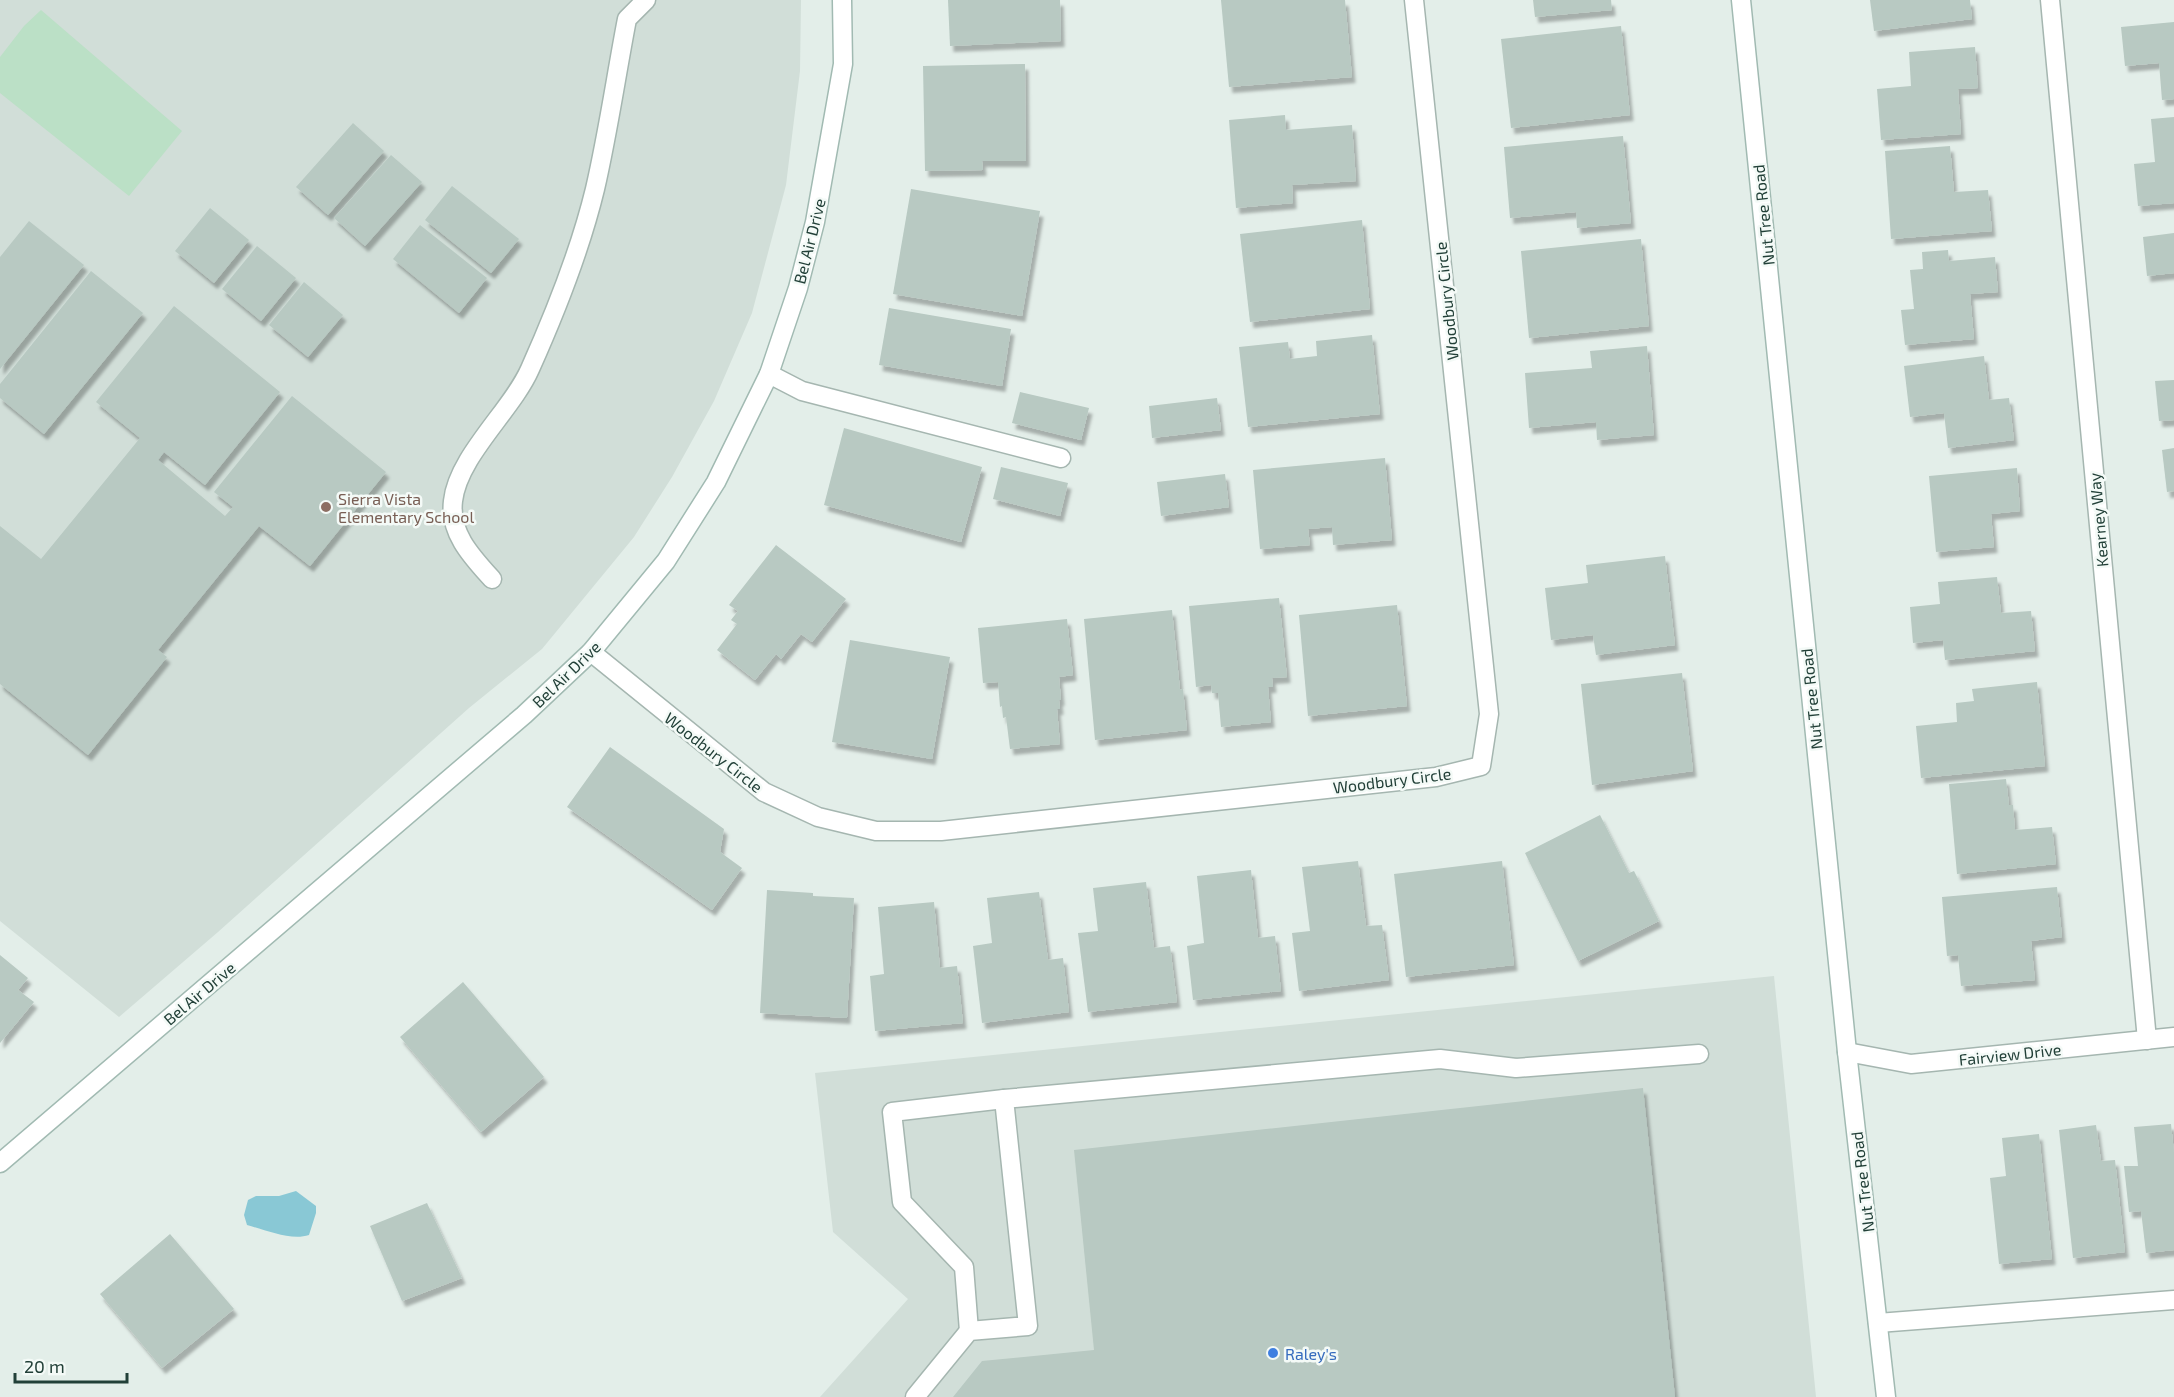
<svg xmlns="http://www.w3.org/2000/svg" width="2174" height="1397" font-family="'Exo 2',sans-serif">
<defs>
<filter id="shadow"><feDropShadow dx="3.5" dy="6" stdDeviation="1.5" flood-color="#0004"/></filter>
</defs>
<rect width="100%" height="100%" fill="#e3eee9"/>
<!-- built -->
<g fill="#d1ded8">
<path d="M0,0H801L800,71L786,185L752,313L714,401L672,477L634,537L542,649L469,708L218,932L119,1017L0,921Z"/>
<path d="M1774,976L1816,1397H820L908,1299L833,1232L815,1073Z"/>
</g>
<!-- green -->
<path fill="#bbe0c6" d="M41,10L182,131L129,196L0,93V57L24,26Z"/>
<!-- water -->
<path fill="#89c8d5" d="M296,1191L316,1206V1213L309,1235C291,1241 265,1230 247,1225L244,1215L248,1200L256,1196H279Z"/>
<!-- building -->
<g fill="#b8c9c2" filter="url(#shadow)">
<path d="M948,0H1060L1061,41L950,46Z"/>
<path d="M1221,0H1345L1352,77L1229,87Z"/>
<path d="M1533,0H1611L1612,10L1535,17Z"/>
<path d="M1870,0H1970L1972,19L1874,31Z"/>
<path d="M2174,22V99L2162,100L2159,63L2125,66L2121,27Z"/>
<path d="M1621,26L1630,115L1511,128L1501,39Z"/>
<path d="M1975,47L1978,88L1958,89L1961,134L1881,140L1877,89L1911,86L1909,52Z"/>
<path d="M1025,64L1026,161H982L983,170L925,171L923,66Z"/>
<path d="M1285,115L1286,130L1352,125L1356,181L1292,185L1293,203L1236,208L1229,120Z"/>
<path d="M2174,117V203L2138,206L2134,164L2155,162L2151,119Z"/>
<path d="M353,123L384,151L328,215L296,187Z"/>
<path d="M1623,136L1631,223L1577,228L1576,212L1510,218L1504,147Z"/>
<path d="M1950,146L1954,192L1988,190L1992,231L1891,239L1885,151Z"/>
<path d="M391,155L422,182L365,246L334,218Z"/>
<path d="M452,186L519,239L491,273L425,220Z"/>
<path d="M911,189L1040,211L1022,316L893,294Z"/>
<path d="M210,208L249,240L214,283L175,251Z"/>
<path d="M1362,220L1370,309L1250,322L1240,234Z"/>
<path d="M29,221L84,265L0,369V257Z"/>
<path d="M420,225L487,278L459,313L393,259Z"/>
<path d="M2174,233V273L2147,276L2143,237Z"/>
<path d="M1641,239L1649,326L1529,338L1521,251Z"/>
<path d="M257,246L296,278L261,321L222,289Z"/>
<path d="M1948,250L1949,261L1995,257L1998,292L1970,294L1974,339L1905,345L1901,310L1914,309L1910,270L1923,269L1922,252Z"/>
<path d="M91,271L143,313L44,434L0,398V384Z"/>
<path d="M304,282L343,315L308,357L269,325Z"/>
<path d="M174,306L280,392L205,485L164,452L158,460L225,516L233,507L214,492L292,396L386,472L310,566L259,526L158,650L167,657L88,755L0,684V526L41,559L140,438L96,402Z"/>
<path d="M889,308L1011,329L1002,386L879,365Z"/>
<path d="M1372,335L1380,414L1248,427L1239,347L1288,342L1290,359L1317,356L1316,341Z"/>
<path d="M1647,346L1654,435L1597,440L1596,422L1529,428L1525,373L1592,368L1590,351Z"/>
<path d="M1984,356L1989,400L2009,398L2014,440L1948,448L1944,413L1910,417L1904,366Z"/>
<path d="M2174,380V420L2159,421L2155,381Z"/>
<path d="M1020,392L1089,408L1081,440L1012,423Z"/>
<path d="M1217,398L1221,430L1152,438L1149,406Z"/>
<path d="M844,428L982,467L961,542L824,505Z"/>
<path d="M2174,448V491L2167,492L2162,450Z"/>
<path d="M1385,458L1392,540L1333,545L1332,527L1308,529L1310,545L1260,549L1253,470Z"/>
<path d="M1001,467L1068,483L1060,516L993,499Z"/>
<path d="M2017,468L2020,511L1991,514L1994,547L1936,552L1929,476Z"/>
<path d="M1225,474L1229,507L1161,516L1157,482Z"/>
<path d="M776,545L846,599L812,642L801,634L781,659L776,654L755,680L717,650L737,624L731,620L738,611L729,605Z"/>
<path d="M1665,556L1675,645L1596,655L1593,635L1551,640L1545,588L1588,583L1586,565Z"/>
<path d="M1997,577L2001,613L2031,611L2035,651L1945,660L1943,640L1913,643L1910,607L1940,604L1938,582Z"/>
<path d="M1279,598L1287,677L1272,678L1273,687H1268L1271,722L1221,727L1218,693H1212L1211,685L1196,687L1189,606Z"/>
<path d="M1397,605L1407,706L1308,716L1299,615Z"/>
<path d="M1172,610L1180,690L1183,689L1187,730L1095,740L1084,619Z"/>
<path d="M1067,619L1073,675L1059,677L1061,700H1059L1060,709H1057L1060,744L1010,749L1006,717L1003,718L1002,706L1000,707L998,682L983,683L978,628Z"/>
<path d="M850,640L950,657L932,759L832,742Z"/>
<path d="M1682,673L1693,771L1592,785L1581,684Z"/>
<path d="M2037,682L2045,766L1921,778L1916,726L1957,722L1956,703L1974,701L1972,689Z"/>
<path d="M610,747L724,829L720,852L742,868L712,910L567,807Z"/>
<path d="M2006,779L2009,805H2013L2015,830L2052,827L2056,864L1957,874L1949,784Z"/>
<path d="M1600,815L1629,873L1634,871L1659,921L1578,961L1525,853Z"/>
<path d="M1358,861L1366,926L1382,925L1389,980L1299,991L1292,933L1310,931L1302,867Z"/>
<path d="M1502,861L1514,965L1406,977L1394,874Z"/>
<path d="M1251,870L1258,938L1275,936L1281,991L1193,1000L1187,946L1204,943L1197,876Z"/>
<path d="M1146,882L1154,948L1170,946L1177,1002L1088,1012L1078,933L1098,931L1093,888Z"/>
<path d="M2057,887L2062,937L2031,941L2035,980L1961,986L1958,955L1947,956L1942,897Z"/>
<path d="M767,890L813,893V896L854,898L847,1018L760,1013Z"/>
<path d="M1039,892L1048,960L1063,958L1069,1012L982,1023L973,946L992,943L987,898Z"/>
<path d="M934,902L940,968L957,966L963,1023L875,1031L870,976L884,974L878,907Z"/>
<path d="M0,955L28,978L18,990L34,1002L0,1043Z"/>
<path d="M463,982L544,1077L481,1132L400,1037Z"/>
<path d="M1643,1088L1675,1397H953L982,1361L1094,1350L1074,1150Z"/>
<path d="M2171,1124L2174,1153V1250L2146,1253L2141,1211L2129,1212L2124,1166H2138L2134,1127Z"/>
<path d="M2096,1125L2101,1161L2115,1160L2125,1252L2073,1258L2059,1130Z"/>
<path d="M2039,1134L2052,1259L1999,1264L1990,1178L2006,1176L2002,1138Z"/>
<path d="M427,1203L462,1278L402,1301L370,1226Z"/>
<path d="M170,1234L234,1309L162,1368L100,1294Z"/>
</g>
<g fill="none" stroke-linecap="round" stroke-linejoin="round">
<defs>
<g id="lane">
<path d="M769,374L802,391L1061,458"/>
<path d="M492,579C472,557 449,533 453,501C458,456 512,410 530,369C556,311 580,251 595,189C608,133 616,76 627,19L646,0"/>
<path d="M1878,1323L2174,1300"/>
<path d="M969,1331L964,1267L902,1202L892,1112L1004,1099"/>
<path d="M915,1397L969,1331L1028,1326L1004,1099L1440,1059L1516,1068L1699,1054"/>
</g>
<g id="street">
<path d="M2050,0L2147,1040"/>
<path d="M591,652L764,792L818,817L876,831H941L1436,777L1481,766L1489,714L1414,0"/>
<path d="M1847,1052L1911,1064L2174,1037"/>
</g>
<g id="secondary">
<path d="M1741,0L1847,1052L1886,1397"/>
<path d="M0,1163L524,715L591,652L666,561L716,482L769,374L798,288L815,222L843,64L842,0"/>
</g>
</defs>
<!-- lane casing -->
<use href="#lane" stroke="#a5b6b0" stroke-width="21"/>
<!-- street casing -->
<use href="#street" stroke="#a5b6b0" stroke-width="21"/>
<!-- secondary casing -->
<use href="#secondary" stroke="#a1bab2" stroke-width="21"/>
<!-- lane -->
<use href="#lane" stroke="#fff" stroke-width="18"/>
<!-- street -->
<use href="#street" stroke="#fff" stroke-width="18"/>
<!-- secondary -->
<use href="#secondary" stroke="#fff" stroke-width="18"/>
</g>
<!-- markers -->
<circle fill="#8d6e63" stroke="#f4faf7" stroke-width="2" cx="326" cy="507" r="6"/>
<circle fill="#3f7fe0" stroke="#f4faf7" stroke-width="2" cx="1273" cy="1353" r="6"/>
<g text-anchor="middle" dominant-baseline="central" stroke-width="5" stroke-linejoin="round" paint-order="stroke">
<!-- street labels -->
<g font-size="16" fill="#224038" stroke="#f4faf7">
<text transform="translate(1763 215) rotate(-96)">Nut Tree Road</text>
<text transform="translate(809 241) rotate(-76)">Bel Air Drive</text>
<text transform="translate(1446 301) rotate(-96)">Woodbury Circle</text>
<text transform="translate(2098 520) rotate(-95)">Kearney Way</text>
<text transform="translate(566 674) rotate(-44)">Bel Air Drive</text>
<text transform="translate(1811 699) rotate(-96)">Nut Tree Road</text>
<text transform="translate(714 752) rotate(38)">Woodbury Circle</text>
<text transform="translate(1392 780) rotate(-7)">Woodbury Circle</text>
<text transform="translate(199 993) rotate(-40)">Bel Air Drive</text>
<text transform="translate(2010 1054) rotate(-6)">Fairview Drive</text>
<text transform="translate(1862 1182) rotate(-97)">Nut Tree Road</text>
</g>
<!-- education labels -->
<g font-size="16" fill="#785e54" stroke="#f4faf7" text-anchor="start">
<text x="338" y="498">Sierra Vista<tspan x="338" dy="18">Elementary School</tspan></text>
</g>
<!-- shop labels -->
<g font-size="16" fill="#366cbe" stroke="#f4faf7" text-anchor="start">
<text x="1285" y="1353">Raley's</text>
</g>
</g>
<!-- scale -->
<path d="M15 1373v9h112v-9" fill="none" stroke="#224038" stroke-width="3"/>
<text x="24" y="1373" font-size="18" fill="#224038" stroke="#f4faf7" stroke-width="4.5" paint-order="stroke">20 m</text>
</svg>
